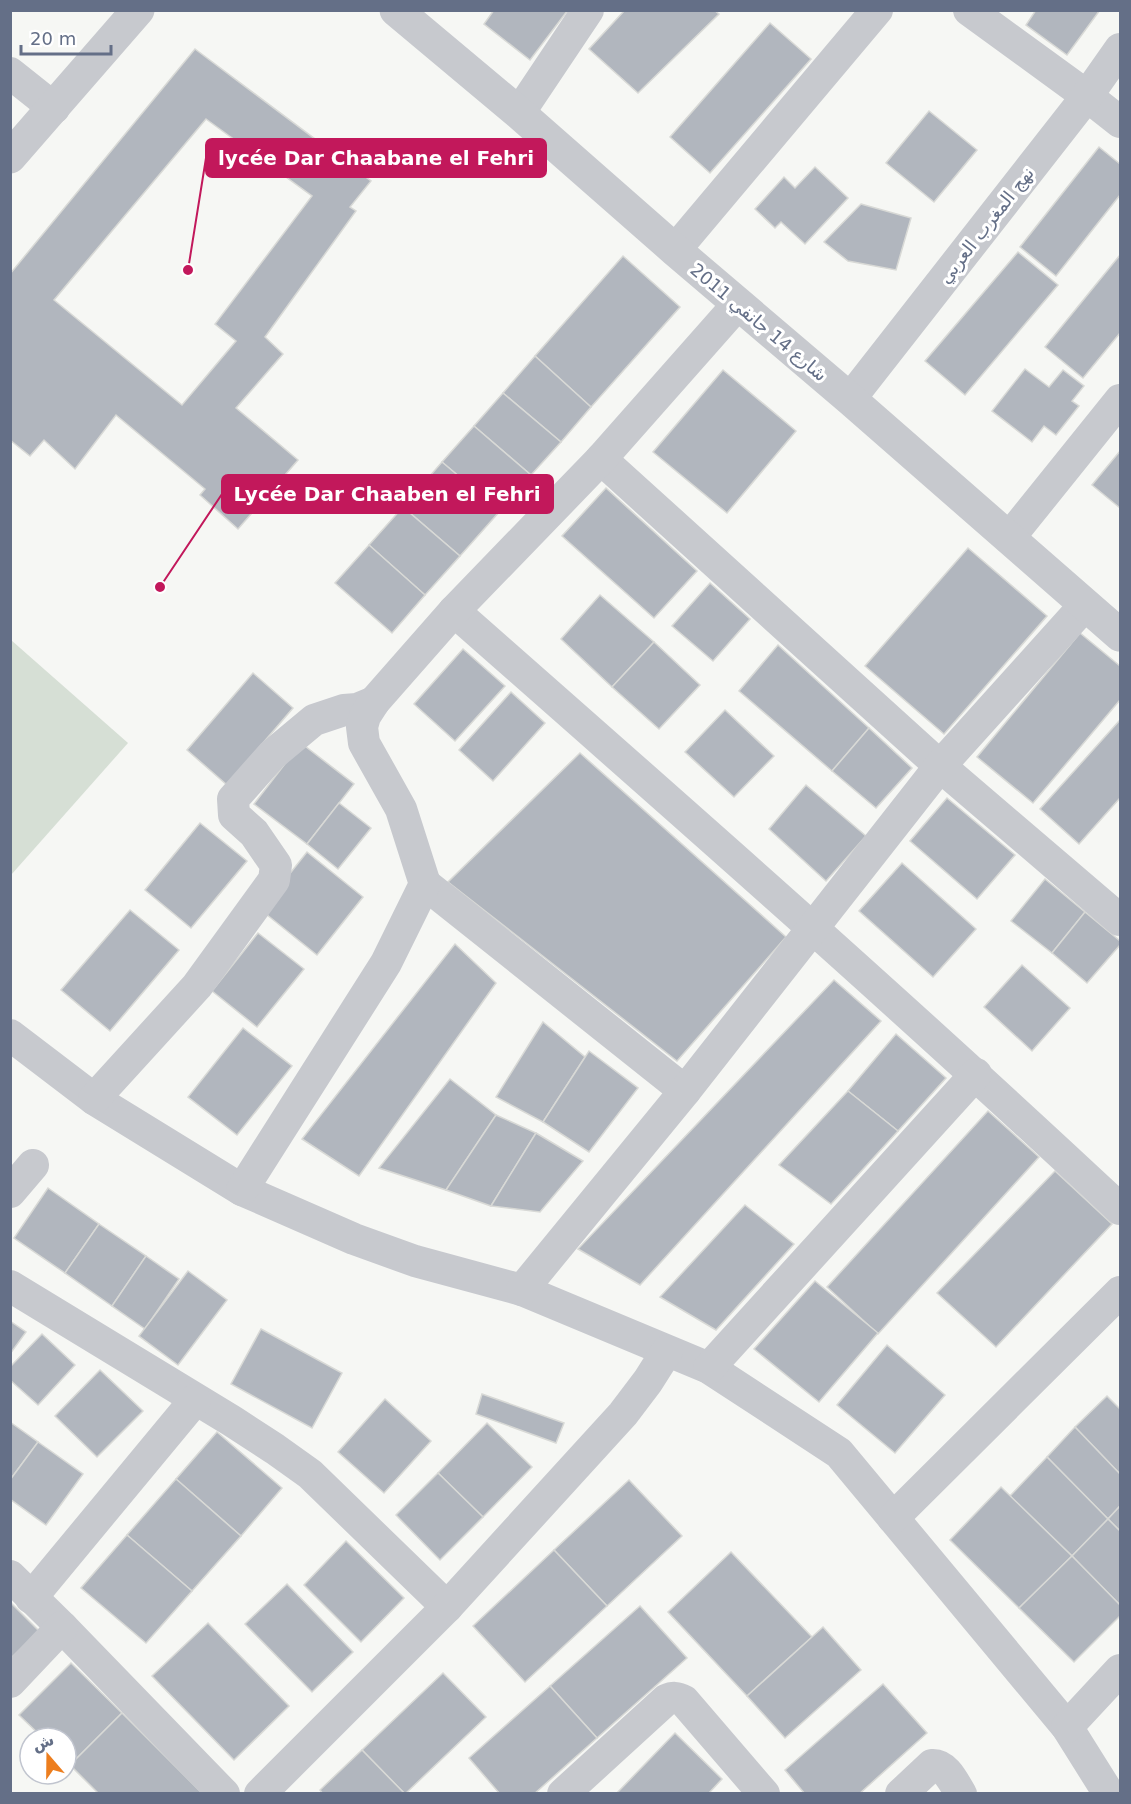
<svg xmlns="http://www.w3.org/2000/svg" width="1131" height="1804" font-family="'DejaVu Sans','Noto Naskh Arabic',sans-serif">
<rect width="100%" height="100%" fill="#f6f7f4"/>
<!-- green -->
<path fill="#d6dfd5" d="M11,640L128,743L11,875Z"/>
<!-- building -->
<g fill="#b1b6be" stroke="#d8d9d6" stroke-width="1.5" fill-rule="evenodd">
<path d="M494,10H568L530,60L484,24Z"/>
<path d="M625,10H714L719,14L638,93L589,49Z"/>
<path d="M1036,10H1100L1067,55L1026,25Z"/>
<path d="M770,23L811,59L710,173L670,137Z"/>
<path d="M195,49L371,181L350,207L356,211L265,337L283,354L236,408L298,460L238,529L200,495L205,489L116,415L75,469L44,440L30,456L10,440V274ZM206,119L312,196L215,324L236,341L182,405L54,300Z"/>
<path d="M929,111L977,150L934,202L886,163Z"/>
<path d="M1099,147L1120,164V195L1056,276L1020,247Z"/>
<path d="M815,167L848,198L805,244L781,222L775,228L755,209L784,177L795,188Z"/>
<path d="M861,204L911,218L896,270L848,261L824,242Z"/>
<path d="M1018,252L1058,285L965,395L925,361Z"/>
<path d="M1120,255V333L1083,378L1045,347Z"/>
<path d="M623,256L680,307L591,407L535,356Z"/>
<path d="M535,356L591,407L561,442L503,393Z"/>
<path d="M1025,369L1049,387L1063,370L1084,386L1072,401L1079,406L1056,435L1044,426L1032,442L992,411Z"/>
<path d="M723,370L796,431L727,513L653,452Z"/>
<path d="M503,393L561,442L531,475L474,426Z"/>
<path d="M474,426L531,475L500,511L442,462Z"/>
<path d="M1120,451V508L1092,485Z"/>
<path d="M442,462L500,511L460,556L403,507Z"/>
<path d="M606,488L697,571L654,618L562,536Z"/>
<path d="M403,507L460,556L425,595L369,545Z"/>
<path d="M369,545L425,595L392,633L335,583Z"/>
<path d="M968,548L1047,616L944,734L865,666Z"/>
<path d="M710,583L750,619L713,661L672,626Z"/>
<path d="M600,595L654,642L612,687L561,639Z"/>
<path d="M1080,633L1120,666V700L1033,803L977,757Z"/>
<path d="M654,642L700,685L659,729L612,687Z"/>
<path d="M778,645L869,728L832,771L739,691Z"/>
<path d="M463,649L505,686L455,741L414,704Z"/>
<path d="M253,673L293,708L227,785L187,750Z"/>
<path d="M511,692L545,723L493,781L459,750Z"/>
<path d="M725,710L774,756L734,797L685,752Z"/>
<path d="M1120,720V798L1079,844L1040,809Z"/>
<path d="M869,728L912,768L876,808L832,771Z"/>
<path d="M301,743L354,784L307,844L254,804Z"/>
<path d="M580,753L786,937L677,1061L448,882Z"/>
<path d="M806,785L866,836L826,881L769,829Z"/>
<path d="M947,798L1015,855L977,899L910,841Z"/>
<path d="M339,803L371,828L338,869L307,844Z"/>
<path d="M200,823L247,861L191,928L145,890Z"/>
<path d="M307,852L363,897L317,955L261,910Z"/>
<path d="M902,863L976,929L933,977L859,911Z"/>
<path d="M1045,879L1085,912L1052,953L1011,921Z"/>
<path d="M130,910L179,950L110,1031L61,990Z"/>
<path d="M1085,912L1120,941V945L1087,983L1052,953Z"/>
<path d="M258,933L304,969L257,1027L212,991Z"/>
<path d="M455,944L496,983L359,1176L302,1139Z"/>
<path d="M1022,965L1070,1008L1032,1051L984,1007Z"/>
<path d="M834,980L881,1021L640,1285L578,1249Z"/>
<path d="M543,1022L585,1057L543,1122L496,1097Z"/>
<path d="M243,1028L292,1066L237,1135L188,1097Z"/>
<path d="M896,1034L946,1078L898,1131L848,1091Z"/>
<path d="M589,1051L638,1088L589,1152L543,1122Z"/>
<path d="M450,1079L496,1115L446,1190L379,1168Z"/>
<path d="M848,1091L898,1131L831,1204L779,1165Z"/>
<path d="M988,1111L1039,1157L878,1334L827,1287Z"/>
<path d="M496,1115L536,1133L491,1206L446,1190Z"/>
<path d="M536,1133L583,1161L540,1212L491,1206Z"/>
<path d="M1055,1171L1112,1224L996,1347L937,1293Z"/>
<path d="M48,1188L99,1224L65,1273L14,1238Z"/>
<path d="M745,1205L794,1244L716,1330L660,1297Z"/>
<path d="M99,1224L146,1256L112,1306L65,1273Z"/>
<path d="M146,1256L179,1279L145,1329L112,1306Z"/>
<path d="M188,1271L227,1300L178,1365L139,1336Z"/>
<path d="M815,1281L878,1333L819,1402L754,1349Z"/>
<path d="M10,1321L26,1332L10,1354Z"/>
<path d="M261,1329L342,1373L312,1428L231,1384Z"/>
<path d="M42,1334L75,1365L38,1405L10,1380V1367Z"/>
<path d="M887,1345L945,1395L895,1453L837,1405Z"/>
<path d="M100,1370L143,1411L97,1457L55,1416Z"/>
<path d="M482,1394L564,1423L556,1443L476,1414Z"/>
<path d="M1107,1396L1120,1409V1474L1075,1427Z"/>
<path d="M385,1399L431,1441L384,1493L338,1452Z"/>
<path d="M10,1422L38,1442L10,1480Z"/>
<path d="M487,1423L532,1467L483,1517L438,1473Z"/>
<path d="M1075,1427L1120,1474V1506L1108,1519L1047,1457Z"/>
<path d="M217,1432L282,1488L241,1536L176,1479Z"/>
<path d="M38,1442L83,1474L46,1525L10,1499V1480Z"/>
<path d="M1047,1457L1108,1519L1072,1556L1010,1496Z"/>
<path d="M438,1473L483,1517L440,1560L396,1515Z"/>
<path d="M176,1479L241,1536L192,1591L127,1535Z"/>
<path d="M629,1480L682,1536L607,1606L554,1550Z"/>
<path d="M1001,1487L1072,1556L1019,1608L950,1540Z"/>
<path d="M1120,1506V1531L1108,1519Z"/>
<path d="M1108,1519L1120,1531V1605L1072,1556Z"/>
<path d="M127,1535L192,1591L146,1643L81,1588Z"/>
<path d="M346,1541L404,1598L361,1642L304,1585Z"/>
<path d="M554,1550L607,1606L525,1682L473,1626Z"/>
<path d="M731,1552L812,1637L747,1696L668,1612Z"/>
<path d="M1072,1556L1120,1605V1616L1074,1662L1019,1608Z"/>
<path d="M287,1584L353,1652L312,1692L245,1624Z"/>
<path d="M10,1602L39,1631L10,1659Z"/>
<path d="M640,1606L687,1658L597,1738L550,1686Z"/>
<path d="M208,1623L289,1706L234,1760L152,1676Z"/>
<path d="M823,1627L861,1670L785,1738L747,1696Z"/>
<path d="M71,1663L122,1713L70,1765L66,1761V1738H43L19,1715Z"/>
<path d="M443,1673L486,1717L405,1794L362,1750Z"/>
<path d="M883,1684L927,1733L859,1794H805L785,1770Z"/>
<path d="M550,1686L597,1738L534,1794H500L469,1758Z"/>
<path d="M122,1713L203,1794H99L70,1765Z"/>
<path d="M675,1733L722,1779L708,1794H616Z"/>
<path d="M362,1750L405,1794H323L320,1790Z"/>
</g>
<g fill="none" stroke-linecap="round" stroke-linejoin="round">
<!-- minor -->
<g stroke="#c7c9ce" stroke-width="32">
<path d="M969,10L1087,96L1120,122"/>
<path d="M10,73L54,108"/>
<path d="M519,113L588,10"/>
<path d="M675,250L877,10"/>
<path d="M850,399L1087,96L1120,49"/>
<path d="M601,459L940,766L1120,920"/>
<path d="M1009,538L1120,400"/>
<path d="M454,611C678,808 902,1005 1120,1209"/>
<path d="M425,884L685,1091"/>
<path d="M10,1035L94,1099L242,1190L354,1239L415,1261L522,1290L709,1368L839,1453L1067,1727L1109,1794"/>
<path d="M94,1099L197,986L274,880L276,865L254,833L234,815L233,799L272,755L314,720L344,710L357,709L374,702"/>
<path d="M242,1190L386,963L425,884L401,809L364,743L362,727L365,716L374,702L454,611L601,459L738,304"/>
<path d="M10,1192L33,1165"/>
<path d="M10,1286L232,1421L275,1449L310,1474L447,1607"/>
<path d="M522,1290L685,1091L940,766L1085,605"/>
<path d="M709,1368L976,1074"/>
<path d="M893,1518L1120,1292"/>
<path d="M10,1576L62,1627L224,1794"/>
<path d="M31,1598L195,1400"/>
<path d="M10,1682L62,1627"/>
<path d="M1067,1727L1120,1670"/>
<path d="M260,1794L447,1607L623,1414L648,1381L667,1351"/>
<path d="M563,1794L666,1700C673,1697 677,1697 684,1701L764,1794"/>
<path d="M901,1794L932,1765C946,1764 954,1783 961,1794"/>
</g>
<!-- tertiary -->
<g stroke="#c7c9ce" stroke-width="33">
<path d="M396,10L519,113L675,250L850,399L1120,635"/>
<path d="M10,157L138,10"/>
</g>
</g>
<g text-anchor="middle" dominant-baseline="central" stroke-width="6" stroke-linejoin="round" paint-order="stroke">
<!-- street labels -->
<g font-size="18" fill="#646f87" stroke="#fff">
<text transform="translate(986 225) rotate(-52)">نهج المغرب العربي</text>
<text transform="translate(759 322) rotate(40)">شارع 14 جانفي 2011</text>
</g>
</g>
<!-- callouts -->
<path fill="none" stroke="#c2185b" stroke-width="2" d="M188 270L206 158M160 587L222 494"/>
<g fill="#c2185b" stroke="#fff" stroke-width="2">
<circle cx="188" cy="270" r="6"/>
<circle cx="160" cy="587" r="6"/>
</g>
<g fill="#c2185b" stroke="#c2185b" stroke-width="2">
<rect x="206" y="139" width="340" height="38" rx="6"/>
<rect x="222" y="475" width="331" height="38" rx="6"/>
</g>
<g font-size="20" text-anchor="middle" font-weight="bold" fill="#fff">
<text x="376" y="165">lycée Dar Chaabane el Fehri</text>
<text x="387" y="501">Lycée Dar Chaaben el Fehri</text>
</g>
<!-- border -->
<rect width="1131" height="1804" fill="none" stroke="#646f87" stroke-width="24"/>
<!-- north arrow -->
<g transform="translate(48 1756) rotate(340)"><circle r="28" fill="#ffffff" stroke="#c1c5cf" stroke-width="1.5"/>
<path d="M0-4.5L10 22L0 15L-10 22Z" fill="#ed7e1e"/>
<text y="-9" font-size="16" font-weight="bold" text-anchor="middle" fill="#646f87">ش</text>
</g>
<!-- scale -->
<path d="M21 45v9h90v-9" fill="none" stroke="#646f87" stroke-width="3"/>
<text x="30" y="45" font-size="18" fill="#646f87" stroke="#ffffff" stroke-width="4.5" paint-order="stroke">20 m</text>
</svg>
